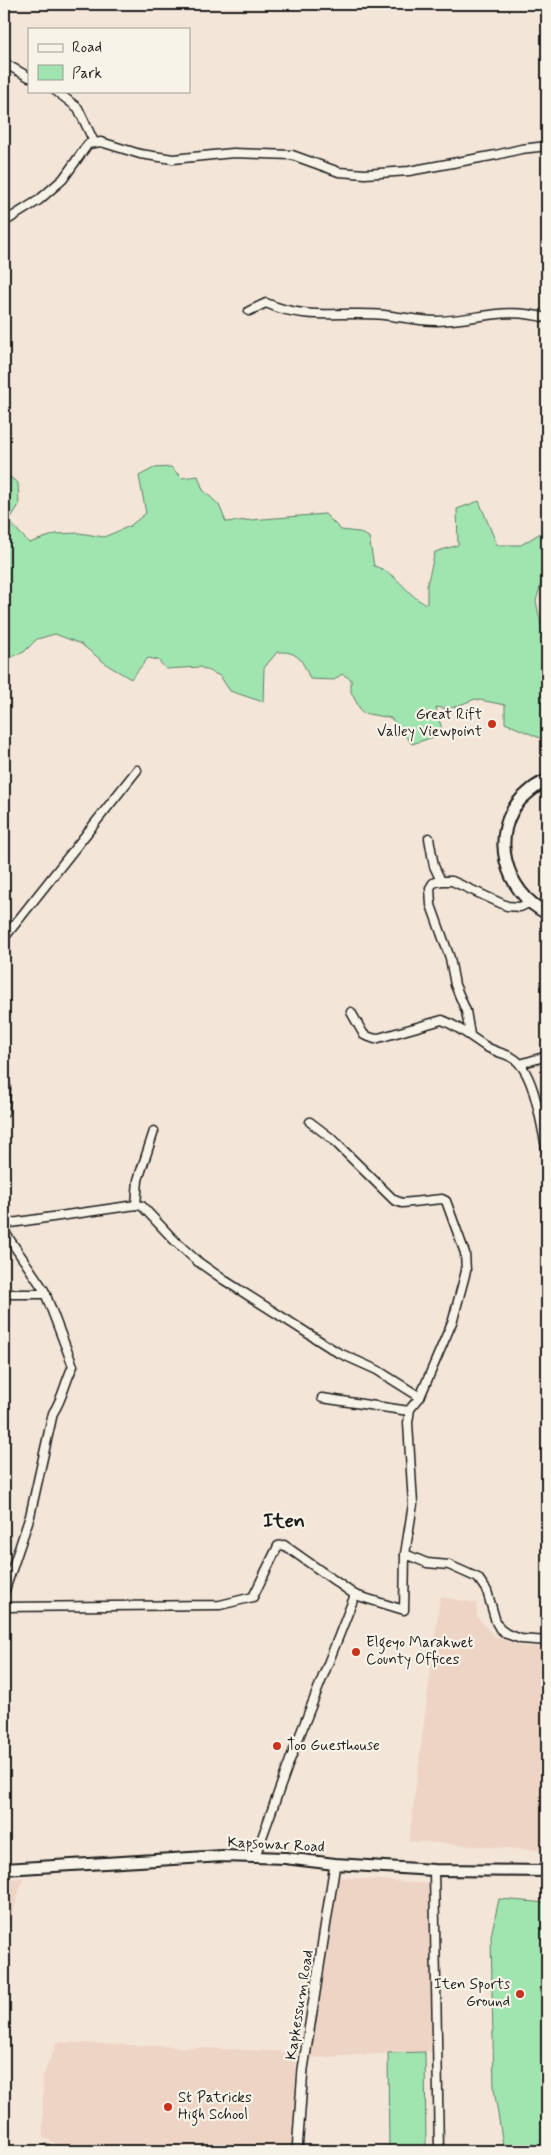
<svg xmlns="http://www.w3.org/2000/svg" width="551" height="2155" font-family="Mynerve,sans-serif">
<rect width="100%" height="100%" fill="#f3e5d8"/>
<filter id="ink" filterUnits="userSpaceOnUse"><feTurbulence type="fractalNoise" baseFrequency=".02" numOctaves="2"/><feDisplacementMap in="SourceGraphic" scale="10" xChannelSelector="R" yChannelSelector="G"/><feConvolveMatrix kernelMatrix="1 2 1 2 8 2 1 2 1" color-interpolation-filters="sRGB"/></filter>
<g filter="url(#ink)">
<!-- built -->
<g fill="#eed4c4">
<path d="M440,1597L476,1603L477,1617L493,1635L520,1646L547,1648V1851L409,1841Z"/>
<path d="M339,1877L433,1884L430,2051L308,2058Z"/>
<path d="M23,1878L4,1941V1879Z"/>
<path d="M57,2042L297,2052L291,2151H57V2144L43,2137V2076Z"/>
</g>
<!-- green -->
<g fill="#a0e5b0" stroke="#5e8066">
<path d="M171,467L182,478L198,476L203,490L219,505L226,522L325,514L341,530L358,532L369,537L374,566C399,573 410,600 427,604V585L435,552L458,545L457,509L479,501L497,545H521L547,529V575L543,577L536,601L541,625L547,621V741L505,723V705L475,699L449,709L436,707L443,734L412,744L391,718L362,713L351,692V679L342,674L334,680L310,679C302,660 299,651 277,652L264,668L263,702L230,691L220,676L200,667L166,669L158,660L148,658L131,679L109,666L81,644L55,634L37,639L24,652L4,660V476L7,475L18,483L19,505L9,521L29,543L56,534L79,533L104,537L130,526L146,513L139,476L154,468Z"/>
<path d="M499,1899L547,1903V2151H504L494,2089L491,1936Z"/>
<path d="M425,2052L426,2151H389L388,2053Z"/>
</g>
<g fill="none" stroke-linecap="round" stroke-linejoin="round">
<defs>
<g id="minor">
<path d="M4,63L29,77"/>
<path d="M56,91L78,108L94,142"/>
<path d="M4,222L39,200L63,179L88,144L101,142L140,154L173,159L233,153L292,155L339,172L365,174L409,171L496,155L521,149L547,146"/>
<path d="M249,311L266,303C306,321 343,311 384,315C402,317 419,321 437,321C479,320 503,306 547,318"/>
<path d="M429,838L434,866L441,881"/>
<path d="M4,938L137,770"/>
<path d="M351,1012L364,1035L375,1039L442,1020C458,1026 471,1037 485,1046C494,1052 505,1053 513,1058C535,1071 541,1127 547,1151"/>
<path d="M470,1035L466,1011L455,985L450,958L431,905L430,888L433,883L441,881H452L507,906L520,907L531,902"/>
<path d="M520,1064L547,1056"/>
<path d="M4,1080L6,1087L4,1113"/>
<path d="M310,1122L331,1138L394,1200L402,1203L442,1199L446,1201L465,1253L466,1271L453,1320L420,1397L410,1409L408,1423L413,1504L405,1554L427,1563L449,1565L478,1578L487,1591L496,1622L500,1629L507,1634L521,1639L547,1641"/>
<path d="M154,1131L138,1180L136,1205L142,1206L174,1240L197,1261L224,1280L337,1352L377,1370L420,1397"/>
<path d="M4,1224L136,1205"/>
<path d="M4,1231L44,1290L73,1366C65,1382 63,1398 53,1413L30,1516L4,1593"/>
<path d="M4,1294H46"/>
<path d="M322,1398L409,1411"/>
<path d="M355,1595L404,1610L405,1554"/>
<path d="M4,1607L220,1605L253,1597L278,1546L284,1545L355,1595L290,1760L255,1857"/>
<path d="M434,1870L439,2151"/>
<path d="M47,2149L49,2151"/>
</g>
<path id="tertiary" d="M297,2151L303,2069L335,1864"/>
<path id="secondary" d="M4,1869L223,1856L285,1858L335,1864L434,1870L547,1871"/>
<path id="primary" d="M547,781C537,784 530,791 522,798C488,833 505,893 547,913"/>
</defs>
<!-- minor casing -->
<use href="#minor" stroke="#1c1c1c" stroke-width="11"/>
<!-- tertiary casing -->
<use href="#tertiary" stroke="#1c1c1c" stroke-width="12"/>
<!-- secondary casing -->
<use href="#secondary" stroke="#1c1c1c" stroke-width="14"/>
<!-- primary casing -->
<use href="#primary" stroke="#1c1c1c" stroke-width="15"/>
<!-- minor -->
<use href="#minor" stroke="#f7f3e8" stroke-width="8"/>
<!-- tertiary -->
<use href="#tertiary" stroke="#f7f3e8" stroke-width="9"/>
<!-- secondary -->
<use href="#secondary" stroke="#f7f3e8" stroke-width="10"/>
<!-- primary -->
<use href="#primary" stroke="#f7f3e8" stroke-width="11"/>
</g>
</g>
<!-- markers -->
<g fill="#c8321e" stroke="#f7f3e8" stroke-width="2">
<circle cx="492" cy="724" r="5"/>
<circle cx="356" cy="1652" r="5"/>
<circle cx="277" cy="1746" r="5"/>
<circle cx="520" cy="1994" r="5"/>
<circle cx="168" cy="2107" r="5"/>
</g>
<g text-anchor="middle" dominant-baseline="central" stroke-width="4.5" stroke-linejoin="round" paint-order="stroke">
<!-- poi labels -->
<g font-size="15" fill="#1c1c1c" stroke="#f7f3e8" text-anchor="start">
<text x="482" y="715" text-anchor="end">Great Rift<tspan x="482" dy="17">Valley Viewpoint</tspan></text>
<text x="366" y="1643">Elgeyo Marakwet<tspan x="366" dy="17">County Offices</tspan></text>
<text x="287" y="1746">Too Guesthouse</text>
<text x="510" y="1985" text-anchor="end">Iten Sports<tspan x="510" dy="17">Ground</tspan></text>
<text x="178" y="2098">St Patricks<tspan x="178" dy="17">High School</tspan></text>
</g>
<!-- street labels -->
<g font-size="15" fill="#1c1c1c" stroke="#f7f3e8">
<text transform="translate(276 1845) rotate(3)">Kapsowar Road</text>
<text transform="translate(300 2005) rotate(-81)">Kapkessum Road</text>
</g>
<!-- district labels -->
<g font-size="20" font-weight="bold" fill="#1c1c1c" stroke="#f7f3e8">
<text x="284" y="1521">Iten</text>
</g>
</g>
<!-- margin -->
<rect width="551" height="2155" fill="none" stroke="#f7f3e8" stroke-width="20"/>
<rect x="10" y="10" width="531" height="2135" fill="none" stroke="#1c1c1c" stroke-width="2" filter="url(#ink)"/>
<!-- legend -->
<rect x="28" y="28" width="162" height="65" fill="#f7f3e8" stroke="#9f9d96"/>
<rect x="38" y="44" width="25" height="8" fill="#f7f3e8" stroke="#9f9d96"/>
<text x="72" y="52" font-size="15" fill="#1c1c1c">Road</text>
<rect x="38" y="65" width="25" height="15" fill="#a0e5b0" stroke="#9f9d96"/>
<text x="72" y="78" font-size="15" fill="#1c1c1c">Park</text>
</svg>
